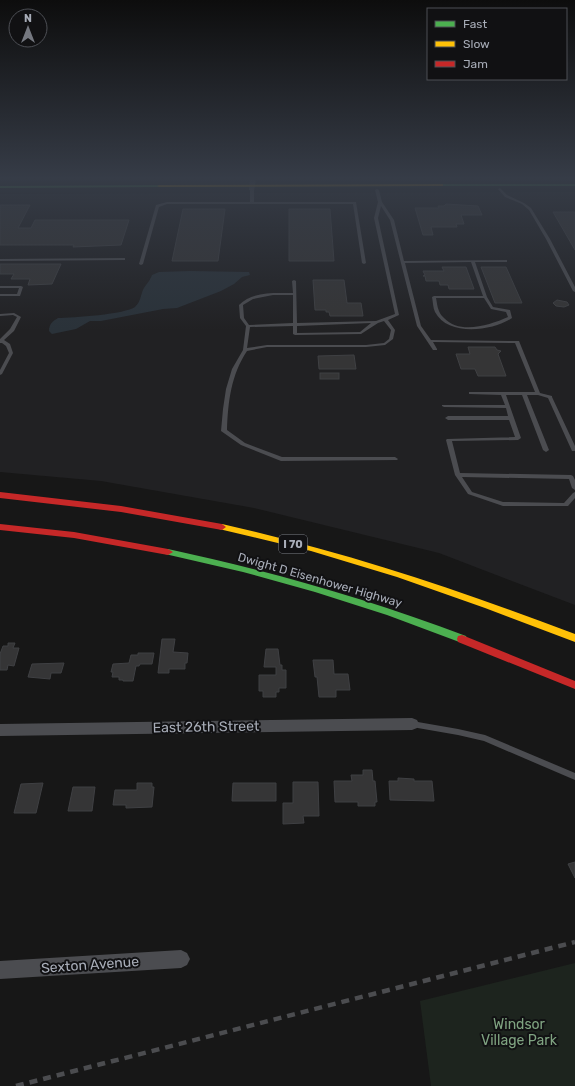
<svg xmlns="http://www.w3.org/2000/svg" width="575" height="1086" font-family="Rubik,sans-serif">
<rect width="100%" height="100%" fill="#171717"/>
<!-- built -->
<path fill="#212123" d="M575,192V605L439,553L254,508L101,481L0,472V194Z"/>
<!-- green -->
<path fill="#1d241e" d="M575,963V1086H431L420,1001Z"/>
<!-- water -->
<path fill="#2a3239" d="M190,271L249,272L250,275L242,277L234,284L221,291L177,308L163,309L101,321H90L76,329L52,334L49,331C49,324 53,321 58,318C72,318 126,314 135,307C142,301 140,292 146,285C149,281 150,280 152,275L159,272Z"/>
<!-- building -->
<g fill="#353536" stroke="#3f4043">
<path d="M446,204L478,206L482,215H461L464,224H456L457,227H431L433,235H423L415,208H439L438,206H444Z"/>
<path d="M0,205H30L18,228H31L35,220H129L121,245L73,247L74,245H0Z"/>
<path d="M183,209H225L218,261H172Z"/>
<path d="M289,209H330L334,261H289Z"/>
<path d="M553,212H575V250Z"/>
<path d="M0,264H61L52,284L28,285L30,279H11L14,274H0Z"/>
<path d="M442,267H466L474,289H449L448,285H440L439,281H426L425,276H423L425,275L423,271H444Z"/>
<path d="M481,267H506L522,303H495Z"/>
<path d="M313,280H344L347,303H361L363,316H330L329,312H326V310H315Z"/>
<path d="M557,300L567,302L569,305L564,307L556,306L553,303Z"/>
<path d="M468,347H495L497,350L501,351L498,354L506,376H478L475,369H461L456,354H470Z"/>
<path d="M354,355L356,369H319L318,356Z"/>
<rect x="320" y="373" width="19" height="6"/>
<path d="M162,639H175L173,652L188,653L187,663H185V669H169V673H158Z"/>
<path d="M8,643H15L13,648H19L14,666L8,665L7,670H0V654L3,646H8Z"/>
<path d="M266,649H278L280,665H282V670H286V688H279V692H276V697H263V691H259V675H276V667H264Z"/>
<path d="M138,653H154L152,664H140L139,666H136L133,681H123V680H119V677H112L113,672H111L113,664L129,663L131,655H138Z"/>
<path d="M313,660H333L334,674H348L350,690H336V697H319L317,677H315Z"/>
<path d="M64,663L61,673H51L50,679L28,677L32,664Z"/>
<path d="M363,770H372L373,781H375L377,802H375V806H358V802H335L334,781H352L351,775H363Z"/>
<path d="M398,778L414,779V781H432L434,801L390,800L389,781H398Z"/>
<path d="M293,782H318L319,816H303L304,823L283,824V803H293Z"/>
<path d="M43,783L36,813H14L21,784Z"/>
<path d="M137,783H152V787H154L152,807L126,808V805H113L115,790H137Z"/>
<path d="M233,783H276V801H232Z"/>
<path d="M73,787H95L92,811H68Z"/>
<path d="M575,862V878L568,864Z"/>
</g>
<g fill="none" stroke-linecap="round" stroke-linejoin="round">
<!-- lane -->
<g fill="#4b4c50" fill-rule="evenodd">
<path d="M500,188L507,195L524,203L531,208L550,239L575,287V292L573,291L546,239L529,210L522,204L505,197L498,189Z"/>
<path d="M252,189L254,190V202H356L366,263L364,264L362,263L353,204H167L159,207L143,264L141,265L139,264L156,205L167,202H250V190Z"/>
<path d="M377,189L379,190L382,202L394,220L404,261L507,260V262H475L487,297L493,307L510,310L512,318C493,331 448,337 435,312C433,308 433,302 432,297L434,296H483L471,262L405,263L421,326L431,340L519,341L540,393L552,396V397L575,446V451H572L548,398L538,395H527L549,450L546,452L543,450L522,395H506L521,438L518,440L452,441L460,473L571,475L573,476L575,480V490L572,488L569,479L462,477L472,492L503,502L564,503L573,493L575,492V498L568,506H503L468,494L455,475L446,440L447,439L515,437L509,420H448L445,418L448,416H508L506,408L444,407L442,406V405H505L501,395L469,394V392H535L515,343L433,342L437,349V350H433L417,326L390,220L381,206L378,218L399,315L388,320L395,330L393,339L385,345L366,347H267L247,351C231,375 228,402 227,430L245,443L282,457H395L398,459L397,460L281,461L241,445L221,431L223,409L226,389L232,369L243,350L246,326L240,318L239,305C253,291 274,293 293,293L292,281L294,280L296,281L297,323L376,321L395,314L374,218L378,202L375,190ZM273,295H293V323L249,325L244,318L243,305L253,299ZM436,298H484L491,309L506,312L508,317C490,325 460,335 444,318C442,316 440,314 439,311C437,307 437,302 436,298ZM384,321L391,330L389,339L384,343L366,345H267L247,348L250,327L293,326V334L295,335L361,334L378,323ZM371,323L360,332L297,333V326Z"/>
<path d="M125,258V260H124L0,261V259Z"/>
<path d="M0,286H21L23,287L20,296H0V294H17L19,288H0Z"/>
<path d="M14,313L21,317L14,331L4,340L10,344L13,353L2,374L0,375V370L9,353L6,346L2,343H0V339L10,329L17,317L13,315L0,316V314Z"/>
<path d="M412,721L458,729L485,735L575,773V780L484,741L458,735L412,727L409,726L408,724L409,722Z"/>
</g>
<!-- street -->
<g fill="#4b4c50" fill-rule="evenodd">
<path d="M250,178H256L254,191L249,190Z"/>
<path d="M412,718L417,720L419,724L417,728L412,730L0,736V724Z"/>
<path d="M181,950L187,953L190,959L187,965L181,968L0,979V961Z"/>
</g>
<!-- fast -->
<g fill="#4caf50" fill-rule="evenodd">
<path d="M441,184H575V186H439V184Z"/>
<path d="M161,185V187H159L0,188V186Z"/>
<path d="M168,549C270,571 368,599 466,636L467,639L466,642L462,643L387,615L315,592L243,572L165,554L163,552Z"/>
</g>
<!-- slow -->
<g fill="#ffc107" fill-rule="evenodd">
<path d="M441,184H443V186L159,187L157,186L159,185Z"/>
<path d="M222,524C343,551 459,590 575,634V642L485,608L397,577L311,551L219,529L218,527Z"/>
</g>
<!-- jam -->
<g fill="#c62828" fill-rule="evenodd">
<path d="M0,492L121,506L222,524L226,527L222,530L121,512L0,498Z"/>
<path d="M0,524L74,532L168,549L173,552L168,555L74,538L0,530Z"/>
<path d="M462,635L575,681V689L458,642L457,639L458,636Z"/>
</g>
<!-- rail -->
<path stroke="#4b4c4f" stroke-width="4.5" stroke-dasharray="8 6" stroke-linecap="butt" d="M16,1086L575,942"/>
</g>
<!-- sky -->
<linearGradient id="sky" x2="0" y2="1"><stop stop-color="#0d0d0d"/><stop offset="0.54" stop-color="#363c47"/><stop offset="1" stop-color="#363c47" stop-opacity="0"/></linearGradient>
<rect width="575" height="330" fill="url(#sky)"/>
<g text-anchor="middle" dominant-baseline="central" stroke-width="4" stroke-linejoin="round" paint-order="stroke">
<!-- shield labels -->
<rect fill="#111113" stroke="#7b7e86" stroke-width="1" x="279" y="535" width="28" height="18" rx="3"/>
<g font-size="11" font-weight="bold" fill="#a8adb8">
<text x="293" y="544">I 70</text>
</g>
<!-- street labels -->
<g font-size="12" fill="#a8adb8" stroke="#111113">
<text transform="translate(320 580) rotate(16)">Dwight D Eisenhower Highway</text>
</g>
<!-- near-street labels -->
<g font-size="14" fill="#a8adb8" stroke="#111113">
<text transform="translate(206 727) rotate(-1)">East 26th Street</text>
<text transform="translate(90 965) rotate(-4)">Sexton Avenue</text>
</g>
<!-- near-park labels -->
<g font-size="14" fill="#7fa381" stroke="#111113">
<text x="519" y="1024">Windsor<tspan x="519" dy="16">Village Park</tspan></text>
</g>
</g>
<!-- legend -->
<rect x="427" y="8" width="140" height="72" fill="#111113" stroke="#4d4f55"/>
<rect x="435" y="21" width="20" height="6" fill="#4caf50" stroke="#4d4f55"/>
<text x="463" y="28" font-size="12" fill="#a8adb8">Fast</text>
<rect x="435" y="41" width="20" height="6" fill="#ffc107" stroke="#4d4f55"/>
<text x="463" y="48" font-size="12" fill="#a8adb8">Slow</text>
<rect x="435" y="61" width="20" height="6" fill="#c62828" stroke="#4d4f55"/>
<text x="463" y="68" font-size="12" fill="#a8adb8">Jam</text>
<!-- north arrow -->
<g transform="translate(28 28)"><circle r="19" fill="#111113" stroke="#4d4f55"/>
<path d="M0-3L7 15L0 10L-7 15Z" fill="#757880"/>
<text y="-6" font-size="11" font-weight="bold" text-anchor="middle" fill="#a8adb8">N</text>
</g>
</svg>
